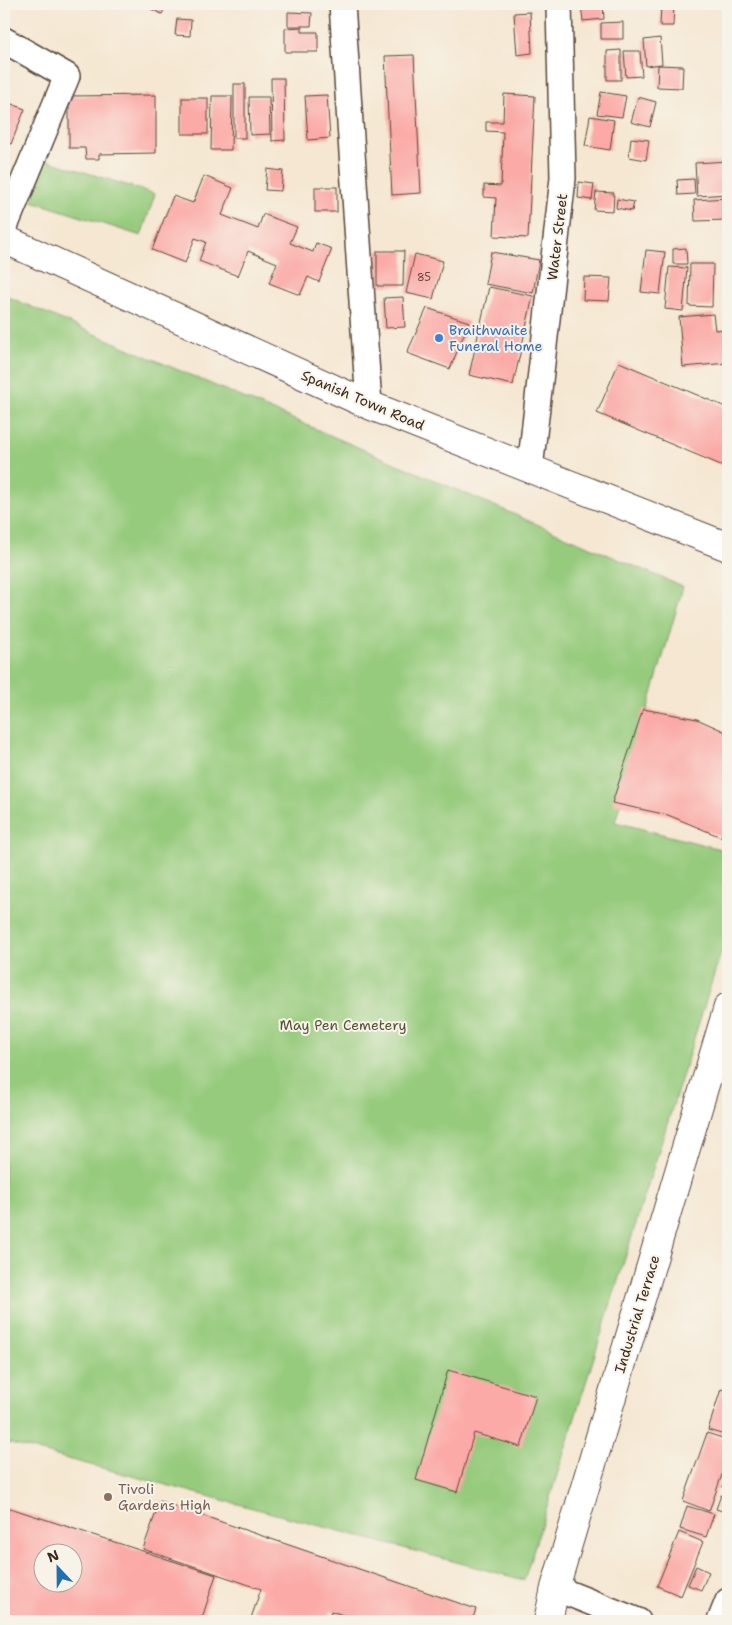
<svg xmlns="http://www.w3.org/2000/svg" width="732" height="1625" font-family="'Shantell Sans',sans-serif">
<rect width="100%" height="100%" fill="#f7f3e8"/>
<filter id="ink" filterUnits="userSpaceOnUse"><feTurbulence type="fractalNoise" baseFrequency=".02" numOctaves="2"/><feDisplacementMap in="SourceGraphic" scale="10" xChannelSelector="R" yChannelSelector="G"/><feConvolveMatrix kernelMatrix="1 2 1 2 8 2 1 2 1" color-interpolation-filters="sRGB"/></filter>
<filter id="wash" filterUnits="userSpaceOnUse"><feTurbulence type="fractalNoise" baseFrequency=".0096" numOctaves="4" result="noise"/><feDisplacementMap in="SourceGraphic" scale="20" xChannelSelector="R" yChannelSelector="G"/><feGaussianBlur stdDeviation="1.12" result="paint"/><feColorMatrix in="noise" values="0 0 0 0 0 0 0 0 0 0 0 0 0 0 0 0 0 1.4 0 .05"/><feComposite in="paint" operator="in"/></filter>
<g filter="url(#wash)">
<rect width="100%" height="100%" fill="#f5e7d2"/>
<!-- green -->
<g fill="#96cb7d" stroke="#687a4e">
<path d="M46,160L155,194L141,236L32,201Z"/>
<path d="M4,295L683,587L615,822L728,851V930L524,1580L4,1442Z"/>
</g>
<g id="blocks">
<!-- building -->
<g fill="#fbaaa7" fill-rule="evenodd">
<path d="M140,4H167L162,14Z"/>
<path d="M603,4L604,19L583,21L581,5Z"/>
<path d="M661,4H674L673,26H660Z"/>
<path d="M288,12L312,13L311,26H288Z"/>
<path d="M530,12L532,53L517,55L514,13Z"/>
<path d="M177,19L191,20L190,36L175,35Z"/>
<path d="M623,22V39H601V23Z"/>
<path d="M302,27V32H318V52H285V28Z"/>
<path d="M660,38L662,64L646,66L644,40Z"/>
<path d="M621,50V80H607V51Z"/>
<path d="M624,51H640L642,76L626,77Z"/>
<path d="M414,55L421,193L392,195L385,56Z"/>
<path d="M658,65L683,66L682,88L657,87Z"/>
<path d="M271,78H284L285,140L272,141Z"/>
<rect x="234" y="84" width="11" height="54"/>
<path d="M601,92L626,96L622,117L597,114Z"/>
<path d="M504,94L535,96L528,238L494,236L496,198L484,197V185L501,186L503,132L486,131V122H503Z"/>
<path d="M156,95V153L99,154V159H86L85,148H69V96Z"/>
<path d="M327,95L330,138L308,140L305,96Z"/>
<path d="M212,96H232L231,150H211Z"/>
<path d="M249,97H269L270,134L250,135Z"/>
<path d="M638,97L656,102L650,127L631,122Z"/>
<rect x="182" y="98" width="26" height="36"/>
<path d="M4,101L25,109L11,144L4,142Z"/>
<path d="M590,116L614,120L610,150L585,146Z"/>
<path d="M631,138L649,140L646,160L629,157Z"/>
<path d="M728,161V194L697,196L695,163Z"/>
<path d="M267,169L283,171L281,191L265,190Z"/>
<path d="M204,176L233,188L222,215L258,229L263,214L297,227L290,243L313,252L316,243L332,249L319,282L308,277L300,295L269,283L277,263L248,251L238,276L199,261L206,242L195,238L185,263L152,250L173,196L193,203Z"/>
<path d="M694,179L695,194L678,195L677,180Z"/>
<path d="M579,182L594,184L592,200L578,198Z"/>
<rect x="315" y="187" width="22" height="25"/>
<path d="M596,192L614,193L613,211L594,210Z"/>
<path d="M728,198V220L695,221L694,200Z"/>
<path d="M617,199L634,202L632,211L616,208Z"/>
<path d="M686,248L687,264H673V249Z"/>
<path d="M646,250L665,252L660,294L641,292Z"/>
<path d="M377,251H404L403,286H377Z"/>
<path d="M491,252L539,260L533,293L485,284Z"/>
<path d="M415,254L443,261L433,299L406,293Z"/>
<path d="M690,264H713L712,307L689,306Z"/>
<path d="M669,267L687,268L683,311L665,309Z"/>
<path d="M584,277L611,278L609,301L583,300Z"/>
<path d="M489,287L533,296L513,385L469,375Z"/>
<path d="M403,297L405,327L386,328L384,298Z"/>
<path d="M427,308L469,322L450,369L407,353Z"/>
<path d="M713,314L715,330L728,329V363L683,367L679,317Z"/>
<path d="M619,362L728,408V468L597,413Z"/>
<path d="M643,709L697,719L728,733V814L721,837L668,815L612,803Z"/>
<path d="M448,1370L536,1396L521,1447L474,1433L457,1492L416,1480Z"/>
<path d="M721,1389L728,1391V1436L708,1430Z"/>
<path d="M707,1433L728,1440V1458L709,1511L683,1501Z"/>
<path d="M726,1476L728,1477V1489L722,1487Z"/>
<path d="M721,1495L728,1497V1513L716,1509Z"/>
<path d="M160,1501L476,1609L472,1621H361L331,1611L327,1621H250L261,1589L143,1549Z"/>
<path d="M4,1506L216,1575L201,1621H4ZM42,1552H72V1582H42Z"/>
<path d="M687,1506L714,1514L706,1537L680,1529Z"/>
<path d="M679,1532L703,1542L681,1596L657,1586Z"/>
<path d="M696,1566L709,1572L701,1590L688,1585Z"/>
</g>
</g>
</g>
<g filter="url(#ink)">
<use href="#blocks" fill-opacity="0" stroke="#574639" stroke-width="1"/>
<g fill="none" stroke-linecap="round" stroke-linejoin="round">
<defs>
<g id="minor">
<path d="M342,4L369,405"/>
<path d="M4,40L67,76L4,229"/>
<path d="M530,469L563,178L559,4"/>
<path d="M555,1588L638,1621"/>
<path d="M720,1621L728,1601"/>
</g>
<path id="tertiary" d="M548,1621L555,1588L728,1007"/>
<path id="secondary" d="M4,239L369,405L728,547"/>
</defs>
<!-- minor casing -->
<use href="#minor" stroke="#574639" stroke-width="28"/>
<!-- tertiary casing -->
<use href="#tertiary" stroke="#574639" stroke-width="30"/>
<!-- secondary casing -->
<use href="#secondary" stroke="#574639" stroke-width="30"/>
<!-- minor -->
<use href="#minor" stroke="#fff" stroke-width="25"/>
<!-- tertiary -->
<use href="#tertiary" stroke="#fff" stroke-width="28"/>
<!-- secondary -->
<use href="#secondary" stroke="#fff" stroke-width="28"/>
</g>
</g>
<!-- markers -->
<circle fill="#3f7fe0" stroke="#f7f3e8" stroke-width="2" cx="439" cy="338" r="5"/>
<circle fill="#8d6e63" stroke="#f7f3e8" stroke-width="2" cx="108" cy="1497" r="5"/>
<g text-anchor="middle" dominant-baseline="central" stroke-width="4" stroke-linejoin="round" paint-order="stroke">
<!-- number labels -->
<g font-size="11" fill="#6b4a40">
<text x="424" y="277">85</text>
</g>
<!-- street labels -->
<g font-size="14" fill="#3b2a1e" stroke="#f7f3e8">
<text transform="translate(557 237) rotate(-83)">Water Street</text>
<text transform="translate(363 400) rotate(23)">Spanish Town Road</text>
<text transform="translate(637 1314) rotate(-73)">Industrial Terrace</text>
</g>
<!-- shop labels -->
<g font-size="14" fill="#366cbe" stroke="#f7f3e8" text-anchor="start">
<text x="449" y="330">Braithwaite<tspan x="449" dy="16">Funeral Home</tspan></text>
</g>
<!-- park labels -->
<g font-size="14" fill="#525236" stroke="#f7f3e8">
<text x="343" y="1025">May Pen Cemetery</text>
</g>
<!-- education labels -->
<g font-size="14" fill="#785e54" stroke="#f7f3e8" text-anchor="start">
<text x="118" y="1489">Tivoli<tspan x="118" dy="16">Gardens High</tspan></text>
</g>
</g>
<!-- margin -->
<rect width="732" height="1625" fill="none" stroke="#f7f3e8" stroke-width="20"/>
<!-- north arrow -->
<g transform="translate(58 1568) rotate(338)"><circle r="24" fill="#f7f3e8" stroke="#aca397"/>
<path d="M0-4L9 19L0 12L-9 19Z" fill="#1f6fb2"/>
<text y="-8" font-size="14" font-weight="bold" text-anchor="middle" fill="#3b2a1e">N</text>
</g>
</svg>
